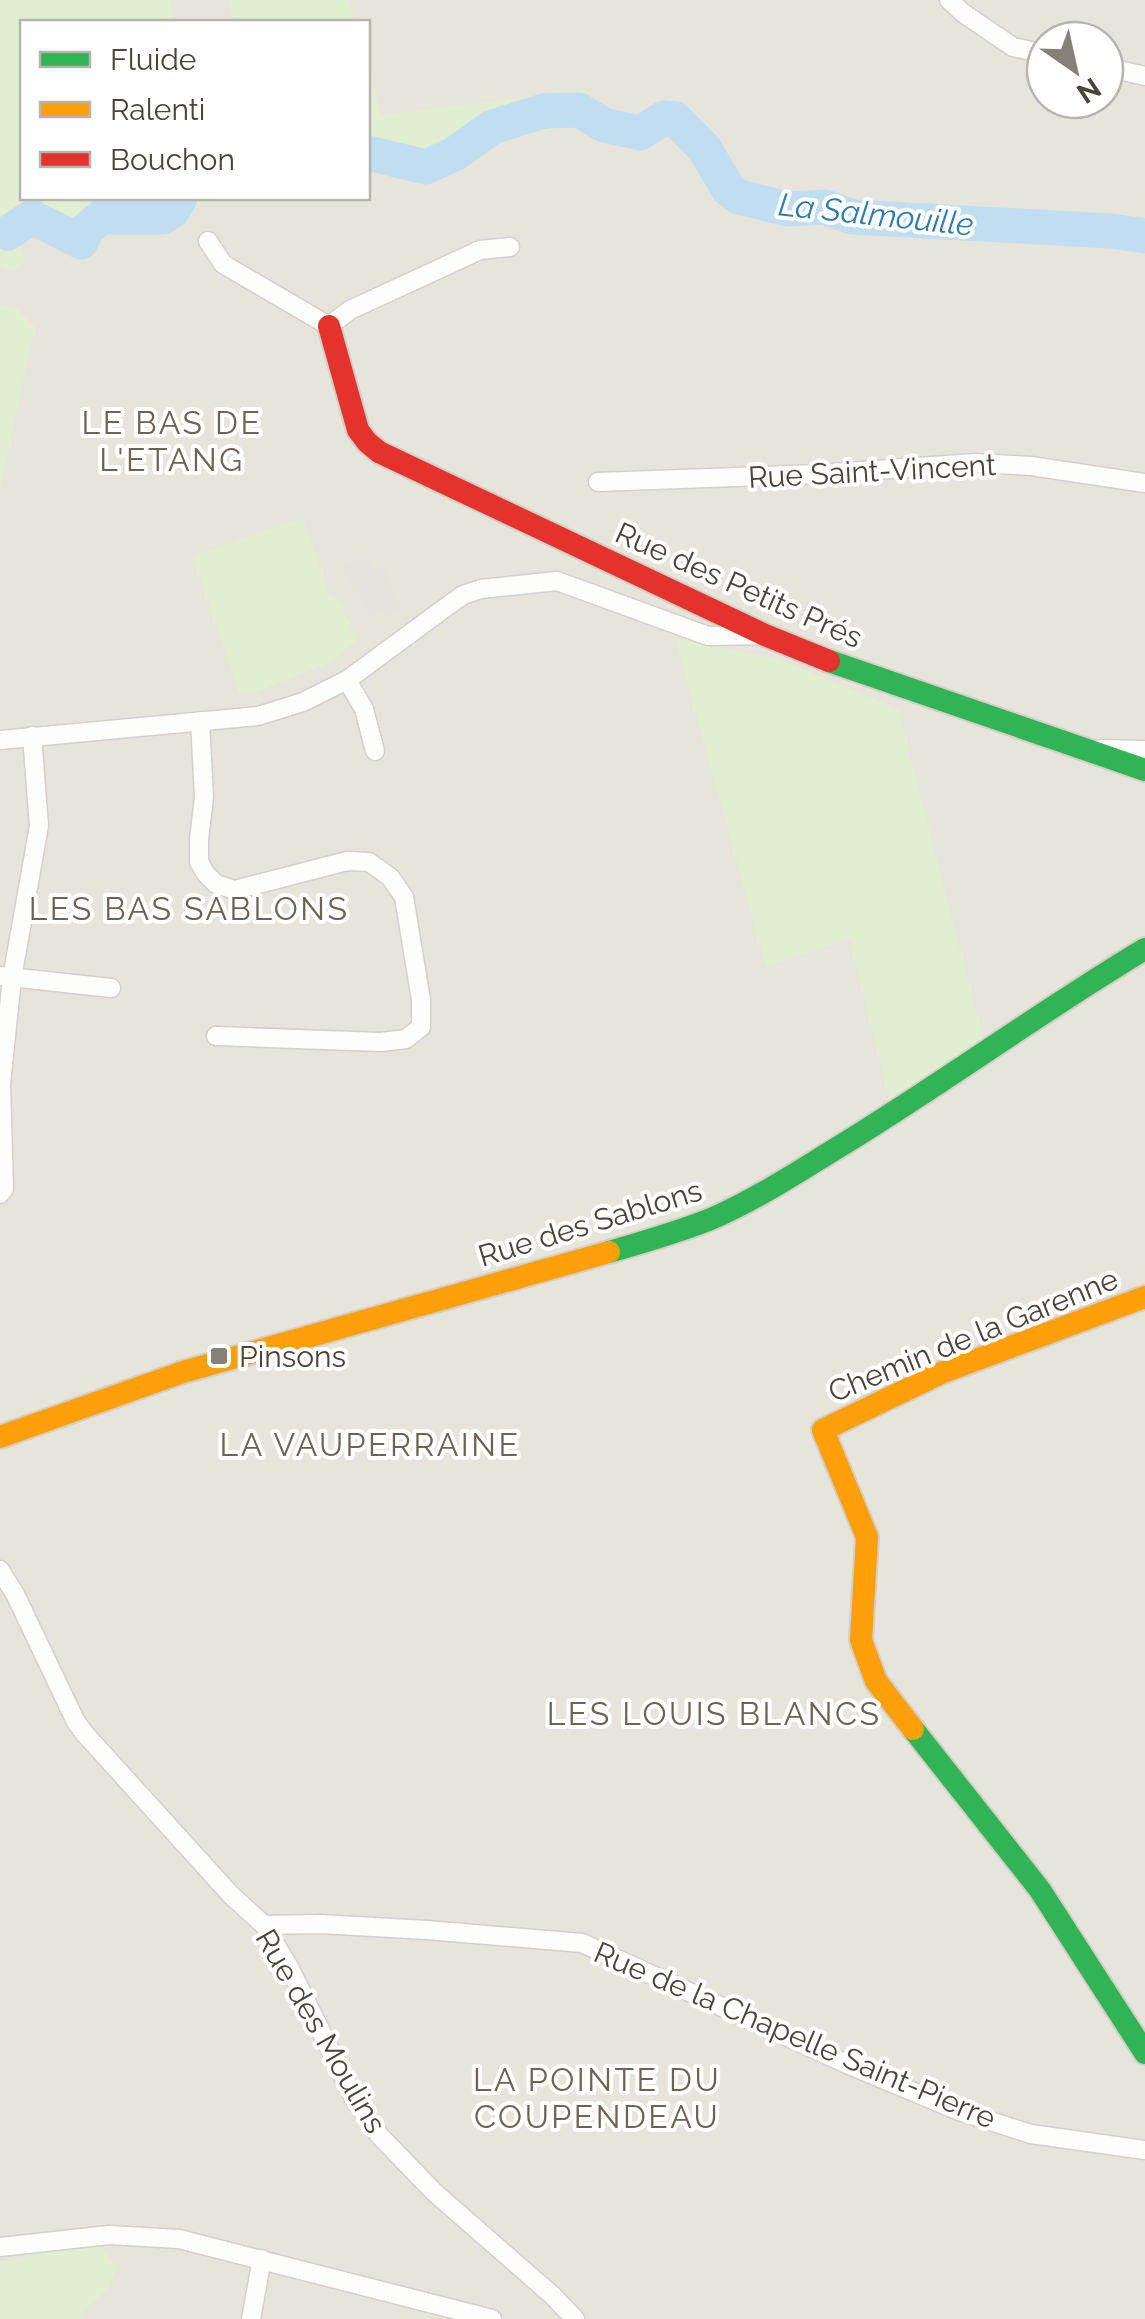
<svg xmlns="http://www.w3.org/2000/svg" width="1145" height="2319" font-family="Raleway,sans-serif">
<rect width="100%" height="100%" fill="#f4f2ee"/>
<!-- residential -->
<path fill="#e7e4dc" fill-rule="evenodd" d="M0,0H1145V2319H0ZM22,22H368V198H22ZM1045,40H1105V100H1045Z"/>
<!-- green -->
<g fill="#e1eecf">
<path d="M0,0H171L173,22H22V198H184L186,215L176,223L100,224L85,239L75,243L27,233L20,246L25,258L20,268L8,270L0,267Z"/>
<path d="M229,0H349L355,22H233Z"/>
<path d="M368,67L381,115L586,90L597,108L588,119L456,154L426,172L399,173L368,159Z"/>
<path d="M0,306L17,308L35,327L0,489Z"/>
<path d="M303,518L330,596L337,597L357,639L334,661L258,691L239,693L193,556Z"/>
<path d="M675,638L781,660L898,709L983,1039L891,1104L850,939L766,967Z"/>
<path d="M89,2243L103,2248L117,2267L108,2289L81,2314L80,2319H0V2262Z"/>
</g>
<!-- parking -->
<path fill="#e6e3df" d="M368,556L373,570L384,566L400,610L387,616L384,610L369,615L342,565Z"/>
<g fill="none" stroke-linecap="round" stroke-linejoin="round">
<!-- river -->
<g stroke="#c0ddf1" stroke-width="35">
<path d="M368,153L426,167L456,153L492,127L544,111L579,110L604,125L640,133L664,118L675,119L704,148L729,190L739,197L788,209L825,207L853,217L1111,231L1145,236"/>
<path d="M8,233L32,217L81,242L87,229L101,217H163L173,210L180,198"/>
</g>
<defs>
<g id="street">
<path d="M949,0L963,13L1013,47L1045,54"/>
<path d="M1105,67L1145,76"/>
<path d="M208,241L223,264L329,326L350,310L480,250L510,247"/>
<path d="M598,482L819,474L975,463L1031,466L1145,483"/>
<path d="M347,680L364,709L375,751"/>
<path d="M200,721L204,797L199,839V862L206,874L216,884L235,890L347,861L369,862L390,877L404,897L421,1000V1027L406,1039L381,1042L216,1036"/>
<path d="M0,740L258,716L303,702L347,680L449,605L463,595L481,589L557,581L708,636L762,635"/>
<path d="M1101,749L1145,750"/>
<path d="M0,976L111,988"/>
<path d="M0,1194L4,1189L1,1084L12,978L39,826L32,736"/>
<path d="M0,1570L15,1594L76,1722L85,1734L231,1895L264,1925L289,1967L354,2098L379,2135L434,2192L552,2295L575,2319"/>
<path d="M264,1925L320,1924L427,1930L582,1943L847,2064L959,2111L1031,2134L1145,2150"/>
<path d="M0,2247L109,2235L179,2239L492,2319"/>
<path d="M251,2319L262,2259"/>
</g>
<g id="fast">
<path d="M829,661L1145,770"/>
<path d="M609,1252C644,1242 678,1232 711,1219C755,1200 796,1173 837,1148C942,1084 1040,1012 1145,949"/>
<path d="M913,1729L1040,1890L1145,2053"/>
</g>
<g id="slow">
<path d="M0,1437L183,1372L609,1252"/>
<path d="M913,1729L876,1681L861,1640L867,1537L823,1430L941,1373L1145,1297"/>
</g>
<path id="jam" d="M329,326L358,430L367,442L379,452L765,635L829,661"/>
</defs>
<!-- street casing -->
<use href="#street" stroke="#d2d0cb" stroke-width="21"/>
<!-- fast casing -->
<use href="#fast" stroke="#d3cfc5" stroke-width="26"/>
<!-- slow casing -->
<use href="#slow" stroke="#d3cfc5" stroke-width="26"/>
<!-- jam casing -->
<use href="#jam" stroke="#d3cfc5" stroke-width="26"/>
<!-- street -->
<use href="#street" stroke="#fdfdfc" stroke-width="18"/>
<!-- fast -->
<use href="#fast" stroke="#30b455" stroke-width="22"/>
<!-- slow -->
<use href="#slow" stroke="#ff9f0a" stroke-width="22"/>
<!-- jam -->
<use href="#jam" stroke="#e5322d" stroke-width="22"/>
</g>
<!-- markers -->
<rect fill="#868178" stroke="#fff" stroke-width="4" x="209" y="1346" width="20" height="20" rx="5"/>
<g text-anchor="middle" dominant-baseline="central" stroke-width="8" stroke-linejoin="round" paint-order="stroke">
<!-- street labels -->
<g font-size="30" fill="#4b4439" stroke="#fff">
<text transform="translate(872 471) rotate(-3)">Rue Saint-Vincent</text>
<text transform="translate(739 585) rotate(24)">Rue des Petits Prés</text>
<text transform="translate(590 1223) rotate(-17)">Rue des Sablons</text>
<text transform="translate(973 1335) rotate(-22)">Chemin de la Garenne</text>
<text transform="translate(321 2031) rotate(60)">Rue des Moulins</text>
<text transform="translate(795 2035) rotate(23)">Rue de la Chapelle Saint-Pierre</text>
</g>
<!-- poi labels -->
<g font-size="30" fill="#4b4439" stroke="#fff" text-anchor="start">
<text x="239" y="1356">Pinsons</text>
</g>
<!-- water labels -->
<g font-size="32" font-style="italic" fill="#2e7ab2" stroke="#fff">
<text transform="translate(876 214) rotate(6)">La Salmouille</text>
</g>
<!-- neighbourhood labels -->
<g font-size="32" letter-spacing="2.5" fill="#6e6250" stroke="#fff">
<text x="172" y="422">LE BAS DE<tspan x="172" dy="37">L'ETANG</tspan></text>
<text x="189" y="908">LES BAS SABLONS</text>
<text x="370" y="1444">LA VAUPERRAINE</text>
<text x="714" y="1713">LES LOUIS BLANCS</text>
<text x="597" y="2079">LA POINTE DU<tspan x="597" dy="37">COUPENDEAU</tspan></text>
</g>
</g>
<!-- legend -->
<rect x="20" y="20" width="350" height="180" fill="#ffffff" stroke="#b7b4b0" stroke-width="2.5"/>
<rect x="40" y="52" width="50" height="15" fill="#30b455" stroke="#b7b4b0" stroke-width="2.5"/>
<text x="110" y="70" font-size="30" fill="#4b4439">Fluide</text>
<rect x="40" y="102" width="50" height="15" fill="#ff9f0a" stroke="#b7b4b0" stroke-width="2.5"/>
<text x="110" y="120" font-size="30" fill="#4b4439">Ralenti</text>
<rect x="40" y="152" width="50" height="15" fill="#e5322d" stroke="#b7b4b0" stroke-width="2.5"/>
<text x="110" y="170" font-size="30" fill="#4b4439">Bouchon</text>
<!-- north arrow -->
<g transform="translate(1075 70) rotate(146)"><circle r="48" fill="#ffffff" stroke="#b7b4b0" stroke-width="2.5"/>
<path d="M0-8L18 38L0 25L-18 38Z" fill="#868178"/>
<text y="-15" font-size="28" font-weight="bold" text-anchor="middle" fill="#4b4439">N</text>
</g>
</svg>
